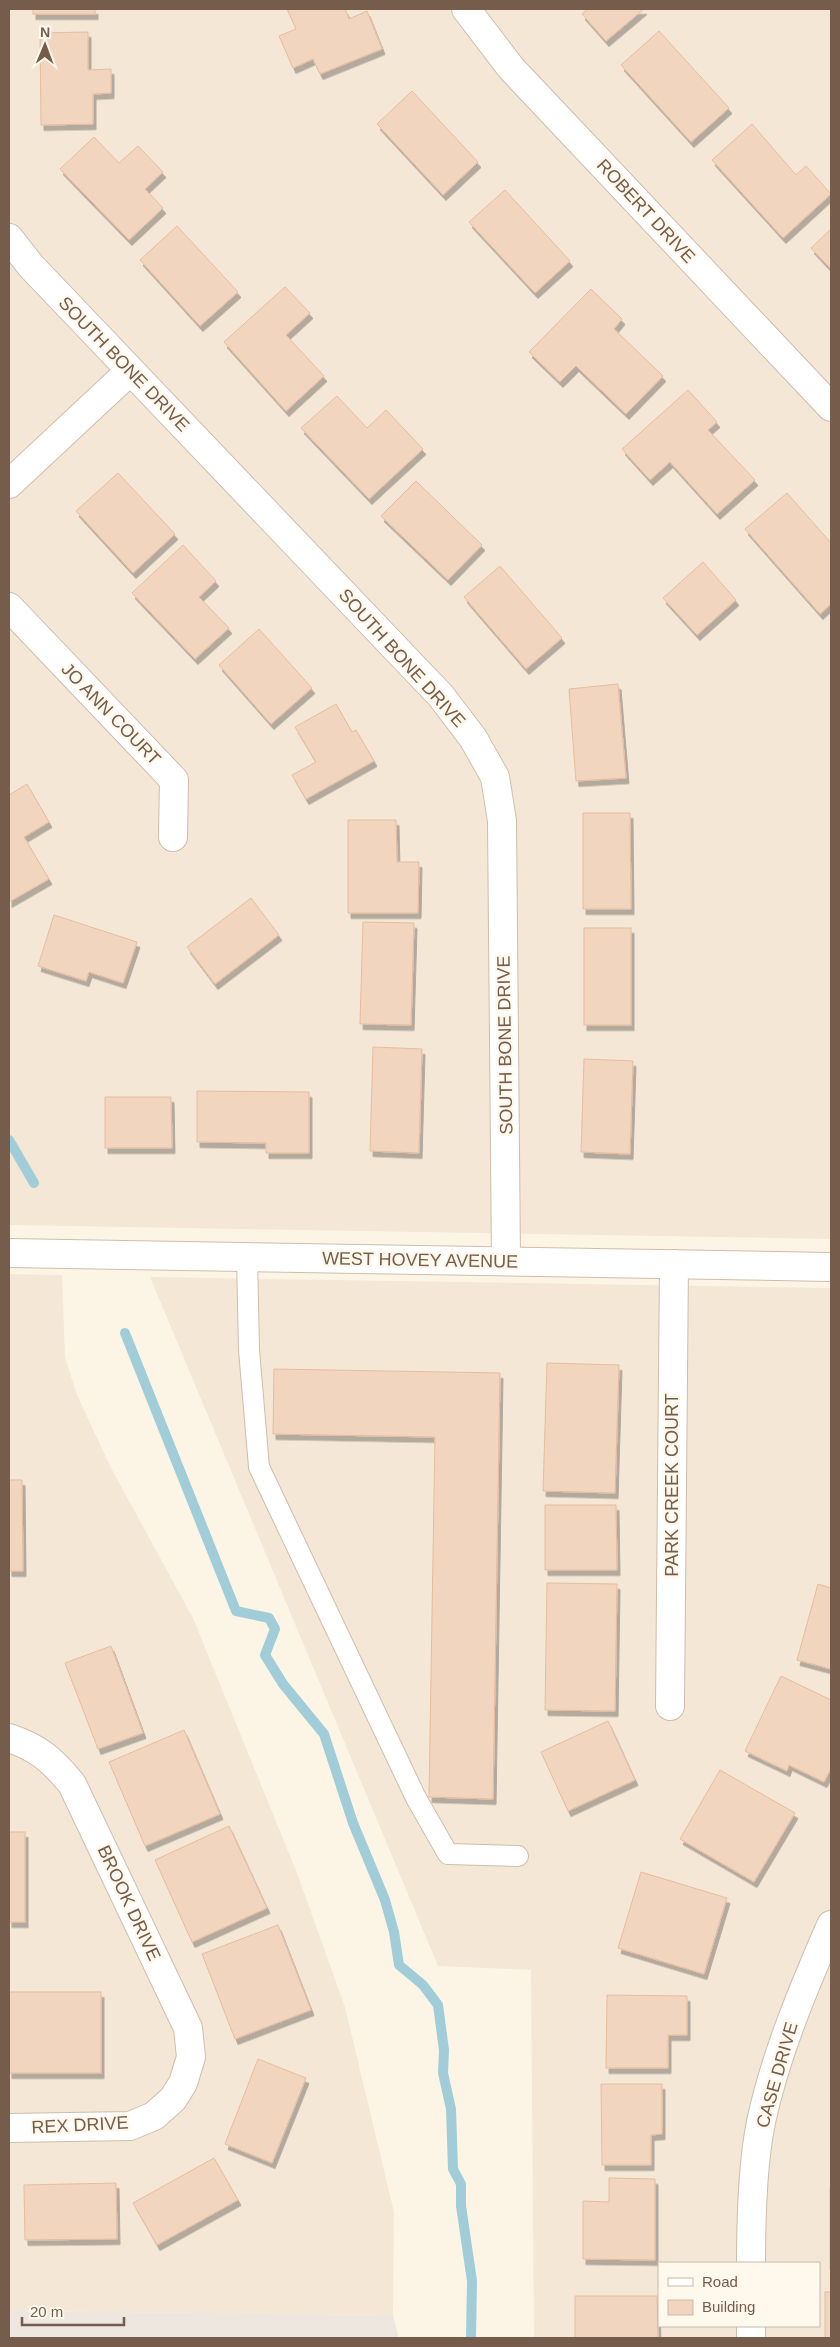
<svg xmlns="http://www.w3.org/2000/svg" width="840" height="2347" font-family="Arial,sans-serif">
<defs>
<filter id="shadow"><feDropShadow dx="3" dy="5.5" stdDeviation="0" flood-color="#0004"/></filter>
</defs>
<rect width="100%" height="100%" fill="#fcf5e6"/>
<!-- residential -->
<g fill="#f4e7d5" fill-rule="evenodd">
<path d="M9,9H831V1239L9,1225Z"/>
<path d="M9,1274L62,1275L65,1357L77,1395L111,1468L193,1618L297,1873L345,2007L394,2212L393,2315L9,2311Z"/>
<path d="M150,1277L831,1288V2338H534L531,1970L438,1966ZM659,2263H819V2326H659Z"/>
</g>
<!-- industrial -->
<path fill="#ede7e0" d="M9,2311L393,2315L399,2338H9Z"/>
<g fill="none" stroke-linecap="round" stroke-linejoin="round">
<!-- stream -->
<g stroke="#a1cdd8" stroke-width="10">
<path d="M9,1140L34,1183"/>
<path d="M125,1333L236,1611L269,1618L275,1629L265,1655L283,1684L324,1734L353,1823L385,1900L394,1932L399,1965L423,1985L438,2005L444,2050L443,2073L451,2109L453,2169L461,2184V2206L472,2281L471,2338"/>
</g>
</g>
<!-- building -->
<g fill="#f2d5be" stroke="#e5bc9e" filter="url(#shadow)">
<rect x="33" y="9" width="62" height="5"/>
<path d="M287,9H345L349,19L367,11L382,49L320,74L313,59L293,68L279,36L296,29Z"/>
<path d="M588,9H644L606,41L582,14Z"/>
<path d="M659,31L729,108L691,142L621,65Z"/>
<path d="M88,32V70L111,69V93L93,94V124L41,125L40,33Z"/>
<path d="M412,91L478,162L443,195L377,124Z"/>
<path d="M752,124L796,175L806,166L831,194L783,238L712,160Z"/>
<path d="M94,137L119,163L138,146L163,172L145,189L163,208L129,240L60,169Z"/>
<path d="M505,190L570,261L535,293L469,222Z"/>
<path d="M177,226L238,292L200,326L140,260Z"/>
<path d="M831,229V269L811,248Z"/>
<path d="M285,287L310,313L286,335L324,376L286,411L224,342Z"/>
<path d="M591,289L622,319L614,329L663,376L626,414L576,366L560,382L529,352Z"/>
<path d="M688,390L717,422L708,430L755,480L717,514L670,462L650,480L622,449Z"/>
<path d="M337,396L367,428L386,410L423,449L369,499L301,428Z"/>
<path d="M118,473L175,534L133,573L76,511Z"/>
<path d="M416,481L482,545L448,580L381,516Z"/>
<path d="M787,493L831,543V604L820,614L745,529Z"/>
<path d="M183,545L216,581L199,597L229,628L195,659L132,593Z"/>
<path d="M703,562L736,600L697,635L663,598Z"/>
<path d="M500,566L562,638L526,669L464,597Z"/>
<path d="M259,629L312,688L271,724L219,665Z"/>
<path d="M618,684L626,778L576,781L569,689Z"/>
<path d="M336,704L352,732L356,730L374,761L306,799L292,775L316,762L295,727Z"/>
<path d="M27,784L49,822L24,837L49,879L9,902V795Z"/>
<path d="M583,813H630L631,909H583Z"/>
<path d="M348,820H396L397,862H419L418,913H348Z"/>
<path d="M251,898L279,935L215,984L187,947Z"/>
<path d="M54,915L137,942L123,983L89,972L86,981L38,966Z"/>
<path d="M363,922L414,923L411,1025L360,1024Z"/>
<rect x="584" y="928" width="47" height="97"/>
<path d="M373,1047L422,1049L419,1153L370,1151Z"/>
<path d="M584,1059L633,1061L630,1154L581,1152Z"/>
<path d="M197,1091L309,1092V1153H266V1143L197,1142Z"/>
<path d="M105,1097H171L172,1148H105Z"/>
<path d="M547,1363L619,1365L615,1493L543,1491Z"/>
<path d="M274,1369L500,1373L493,1799L429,1797L435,1437L273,1434Z"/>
<path d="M9,1480H22L23,1571H9Z"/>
<path d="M545,1505H616L617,1570H545Z"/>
<path d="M547,1583L617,1584L615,1711L545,1710Z"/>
<path d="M818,1584L831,1588V1669L797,1660Z"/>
<path d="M111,1646L143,1733L98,1749L65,1663Z"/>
<path d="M781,1676L831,1700V1768L824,1782L789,1765L787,1771L745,1751Z"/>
<path d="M608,1721L635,1780L568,1811L541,1752Z"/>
<path d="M184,1730L220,1814L145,1846L109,1762Z"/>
<path d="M720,1770L795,1813L754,1882L680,1839Z"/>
<path d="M229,1826L267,1908L192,1942L155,1860Z"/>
<rect x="9" y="1832" width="16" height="90"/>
<path d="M641,1872L727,1898L704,1974L618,1948Z"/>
<path d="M278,1925L311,2010L235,2039L202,1954Z"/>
<rect x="9" y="1992" width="92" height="81"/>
<path d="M607,1995L687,1996V2035H668V2068H606Z"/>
<path d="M258,2059L306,2078L272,2163L225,2144Z"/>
<path d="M601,2084H662V2134L651,2135V2165H602Z"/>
<path d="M214,2158L238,2200L157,2245L133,2203Z"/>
<path d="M609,2178L655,2179V2260L583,2259V2201L609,2202Z"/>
<path d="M116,2183L117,2239L25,2240L24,2185Z"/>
<rect x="830" y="2188" width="1" height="81"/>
<rect x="825" y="2292" width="6" height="46"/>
<path d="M575,2296H657L658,2338H575Z"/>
</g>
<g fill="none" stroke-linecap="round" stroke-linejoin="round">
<defs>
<path id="service" d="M247,1257L249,1350L259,1467L416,1798L448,1854L518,1856"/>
<g id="minor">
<path d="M466,9L511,68L831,407"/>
<path d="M9,238L31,266L441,696L473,738L495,777L502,821L506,1261"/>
<path d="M9,484L130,371"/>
<path d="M9,607L174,780L173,837"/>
<path d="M670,1706L674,1264"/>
<path d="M9,1738C39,1748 52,1760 72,1784L188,2028L191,2057L183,2083L173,2099L154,2116L130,2126L9,2128"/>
<path d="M751,2263C751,2219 752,2166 761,2122C775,2056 804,1987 831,1925"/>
<path d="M751,2338V2326"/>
</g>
<path id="tertiary" d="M9,1253L831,1267"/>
</defs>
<!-- service casing -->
<use href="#service" stroke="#cebdac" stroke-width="22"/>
<!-- minor casing -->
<use href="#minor" stroke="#cebdac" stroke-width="30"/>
<!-- tertiary casing -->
<use href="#tertiary" stroke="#cebdac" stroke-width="30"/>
<!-- service -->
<use href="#service" stroke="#fff" stroke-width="20"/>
<!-- minor -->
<use href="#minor" stroke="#fff" stroke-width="28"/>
<!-- tertiary -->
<use href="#tertiary" stroke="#fff" stroke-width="28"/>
</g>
<g text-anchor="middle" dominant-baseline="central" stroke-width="5" stroke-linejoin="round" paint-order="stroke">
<!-- street labels -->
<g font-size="18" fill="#765c4b" stroke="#fff9ed">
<text transform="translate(646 211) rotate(47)">ROBERT DRIVE</text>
<text transform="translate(124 364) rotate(46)">SOUTH BONE DRIVE</text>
<text transform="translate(402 658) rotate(48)">SOUTH BONE DRIVE</text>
<text transform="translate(111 714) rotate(46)">JO ANN COURT</text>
<text transform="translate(505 1045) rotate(-91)">SOUTH BONE DRIVE</text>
<text transform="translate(420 1260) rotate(1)">WEST HOVEY AVENUE</text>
<text transform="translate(672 1485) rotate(-90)">PARK CREEK COURT</text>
<text transform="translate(129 1903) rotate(65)">BROOK DRIVE</text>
<text transform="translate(777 2075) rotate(-74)">CASE DRIVE</text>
<text transform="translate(80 2125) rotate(-3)">REX DRIVE</text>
</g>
</g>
<!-- border -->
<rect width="840" height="2347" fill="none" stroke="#765c4b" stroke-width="20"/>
<!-- legend -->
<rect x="658" y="2262" width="162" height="65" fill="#fff9ed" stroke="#c8baac"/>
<rect x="668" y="2278" width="25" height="8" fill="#ffffff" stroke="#c8baac"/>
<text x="702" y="2287" font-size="15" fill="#765c4b">Road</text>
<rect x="668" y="2300" width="25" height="15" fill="#f2d5be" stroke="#c8baac"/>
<text x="702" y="2312" font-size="15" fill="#765c4b">Building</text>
<!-- north arrow -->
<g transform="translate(45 45) rotate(1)" stroke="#fff9ed" stroke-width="4" paint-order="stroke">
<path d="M0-4L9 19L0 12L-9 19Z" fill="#765c4b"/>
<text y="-8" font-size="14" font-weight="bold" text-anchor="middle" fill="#765c4b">N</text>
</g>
<!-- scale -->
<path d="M22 2317v8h102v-8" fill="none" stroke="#765c4b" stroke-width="2.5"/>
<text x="30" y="2317" font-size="15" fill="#765c4b" stroke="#fff9ed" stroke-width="4" paint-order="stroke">20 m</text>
</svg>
